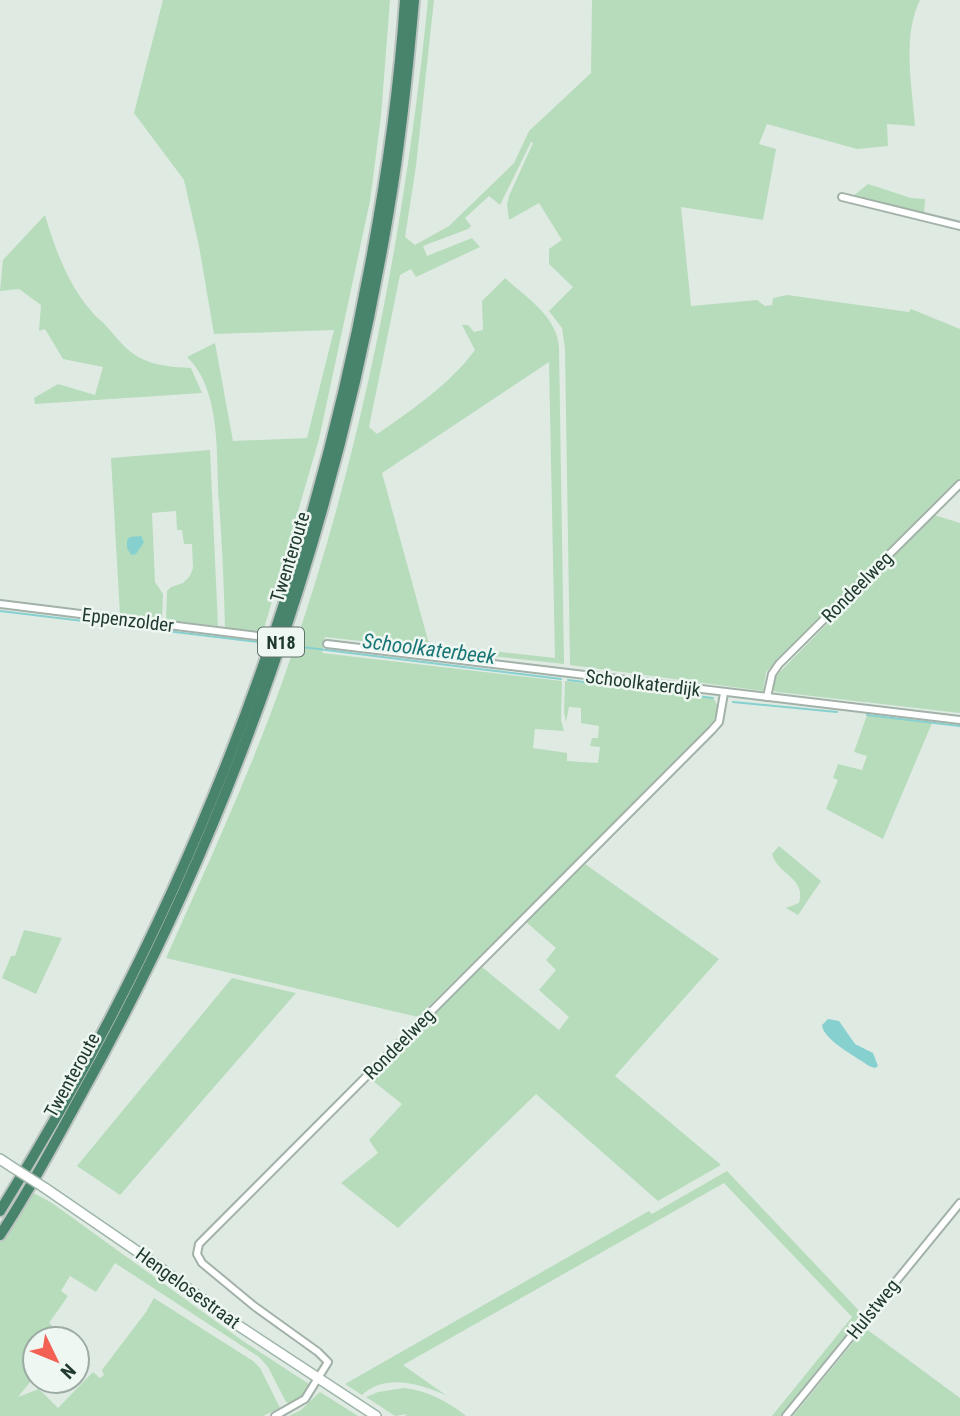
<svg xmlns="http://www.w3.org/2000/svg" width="960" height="1416" font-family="'Roboto Condensed',sans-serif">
<rect width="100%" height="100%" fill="#dfeae3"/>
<!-- green -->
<g fill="#b7dcbb" fill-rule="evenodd">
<path d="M163,0H390L381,116L370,201L319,439L263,632L233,630L225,627C224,585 222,543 219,502C216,458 222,390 187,357L215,343L233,441L307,438L334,330L214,334L199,246L184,180L134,113Z"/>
<path d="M428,0H434L416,166L405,237L415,245L449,226L514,163L529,131L591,73L592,0H920C902,37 912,86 915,126L887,124L888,146L857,149L767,124L759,144L776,149L763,220L681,207L691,306L757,300L765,306L772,305L773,298L787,295L909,312L911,309L960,329V478L766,672L763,691L570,665L565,349L562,328L549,311L573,287L549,264V249L562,240L539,203L509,220L507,205L509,196L533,143L531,142L500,205L489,196L465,218L471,226L468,229L423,246L427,256L472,238L480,247L416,277L411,269L400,275L369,427L377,434C412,410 450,384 475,350L462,325H468L474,332L483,330L482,301L505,278C526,297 558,317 559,348L564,664L325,637L322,653L562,681L561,720L564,731L535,729L533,748L567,753V761L598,763L600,747L590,746L592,738H598L599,726L581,723V708L569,707L566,722L564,712L565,681L713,698L718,706L714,720L700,737L418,1017L166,958C211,857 258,756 293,651C365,440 406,221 428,0ZM549,362L555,658L429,644L382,473Z"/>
<path d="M868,184L911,198L925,199L924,214L852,197Z"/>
<path d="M45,215C55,249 68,285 92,312C96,318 103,321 107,327C117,338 125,349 138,357C155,366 173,367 191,368L202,393L35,404L34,398L58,384L95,395L103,367L63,359L45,329L39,331L41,305L19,289L0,291L3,260Z"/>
<path d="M210,450L218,626L166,620L167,591L171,587L183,583L190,576L193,568L192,544H184L182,530H177L176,511L152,513L155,582L163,594L162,620L120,614L111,458Z"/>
<path d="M934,515L960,523V713L777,692L770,689L772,680Z"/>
<path d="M867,715L932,723L883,839L826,809L838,780L833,778L838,764L862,770L867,756L854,752Z"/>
<path d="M779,846L821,881L798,915L786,908L799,903C807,878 777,874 772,854Z"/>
<path d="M585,864L719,959L615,1076L721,1165L658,1201L536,1094L398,1228L341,1183L378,1153L369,1140L402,1104L369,1078L482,967L559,1030L569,1017L539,990L556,970L546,960L556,948L526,922Z"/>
<path d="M24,930L62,938L36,994L2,978L11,956H15Z"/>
<path d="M232,978L296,993L120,1195L77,1166Z"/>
<path d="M727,1171L865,1317L783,1416H772L852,1317L724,1183L403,1365L447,1396C421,1384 386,1373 362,1395L345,1384L649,1211L652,1214Z"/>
<path d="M30,1191L52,1203L243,1341L309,1384L311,1386L304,1398L291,1404L286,1402L268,1367L259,1357L115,1263L96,1292L70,1276L61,1291L68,1296L49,1323L58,1331L53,1339H35V1376L18,1397L39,1389L58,1408L93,1372L100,1378L104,1375L102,1370L146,1312L154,1298L253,1361L260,1368L280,1408L263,1416H0V1241Z"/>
<path d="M865,1328L960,1398V1416H793Z"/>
<path d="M404,1388C426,1390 449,1402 466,1416H405L407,1414L395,1416L366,1397L378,1392Z"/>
<path d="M320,1392L358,1416H289L301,1410Z"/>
</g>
<!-- water -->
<g fill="#86d0cf">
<path d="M141,536L144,542L136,554L131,555L127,548V540L130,537Z"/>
<path d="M828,1019L839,1021L855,1044L873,1053L878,1066L875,1068L869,1066C857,1057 823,1040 822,1025Z"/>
</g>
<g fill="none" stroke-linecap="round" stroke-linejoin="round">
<!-- stream -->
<g stroke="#86d0cf" stroke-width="2">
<path d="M0,611L258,642"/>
<path d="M294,646L561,679"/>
<path d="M568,680L713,698"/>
<path d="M733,702L837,712"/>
<path d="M867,715L960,726"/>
</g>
<defs>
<g id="minor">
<path d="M842,197L960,226"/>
<path d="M0,604L257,636"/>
<path d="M327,644L960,720"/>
<path d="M767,697L772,674L779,664L960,484"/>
<path d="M275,1416L305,1399L328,1362L318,1352L254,1306L202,1263L197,1254L199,1244L712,730L719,722L724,693"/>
<path d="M786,1416L960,1203"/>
</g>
<g id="secondary">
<path d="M0,1159L12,1167"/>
<path d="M45,1188L147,1258L236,1324L376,1416"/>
</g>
<g id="trunk">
<path d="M0,1211C180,923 307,604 369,270C386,181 399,90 405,0"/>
<path d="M0,1235C28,1193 52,1148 76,1104C232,827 337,523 389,210C401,140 408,70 414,0"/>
</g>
</defs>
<!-- minor casing -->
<use href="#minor" stroke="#a2b2a9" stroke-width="10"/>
<!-- secondary casing -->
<use href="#secondary" stroke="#9eb6a9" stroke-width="12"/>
<!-- trunk casing -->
<use href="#trunk" stroke="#bcc4c1" stroke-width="14"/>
<!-- minor -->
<use href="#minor" stroke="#fff" stroke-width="6"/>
<!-- secondary -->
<use href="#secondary" stroke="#fff" stroke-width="9"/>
<!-- trunk -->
<use href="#trunk" stroke="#48836b" stroke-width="10"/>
<defs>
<path id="secondary-bridge" d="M12,1167L45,1188"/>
</defs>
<!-- secondary-bridge casing -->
<use href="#secondary-bridge" stroke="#9eb6a9" stroke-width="12" stroke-linecap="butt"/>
<!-- secondary-bridge -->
<use href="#secondary-bridge" stroke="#fff" stroke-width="9"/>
</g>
<g text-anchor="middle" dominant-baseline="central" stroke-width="5" stroke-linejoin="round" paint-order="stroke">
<!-- shield labels -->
<rect fill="#eff7f2" stroke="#5e736a" stroke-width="2" x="258" y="627.5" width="46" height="29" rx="5"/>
<g font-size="18" font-weight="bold" fill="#203a2f">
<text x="281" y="642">N18</text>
</g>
<!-- street labels -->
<g font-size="19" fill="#203a2f" stroke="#eff7f2">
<text transform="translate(290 557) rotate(-73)">Twenteroute</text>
<text transform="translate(857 587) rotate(-45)">Rondeelweg</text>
<text transform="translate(128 620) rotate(7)">Eppenzolder</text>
<text transform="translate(643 683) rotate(7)">Schoolkaterdijk</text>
<text transform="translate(399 1044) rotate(-45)">Rondeelweg</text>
<text transform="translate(72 1075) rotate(-61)">Twenteroute</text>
<text transform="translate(188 1288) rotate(36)">Hengelosestraat</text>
<text transform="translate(873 1309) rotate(-51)">Hulstweg</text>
</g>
<!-- water labels -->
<g font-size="21" font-style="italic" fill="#1a7676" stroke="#eff7f2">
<text transform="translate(429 649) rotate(7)">Schoolkaterbeek</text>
</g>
</g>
<!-- north arrow -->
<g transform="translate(56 1360) rotate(133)"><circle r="33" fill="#eff7f2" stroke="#9caba4" stroke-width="2"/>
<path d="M0-5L12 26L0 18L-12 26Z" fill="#f36154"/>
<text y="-10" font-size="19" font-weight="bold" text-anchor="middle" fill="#203a2f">N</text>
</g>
</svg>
